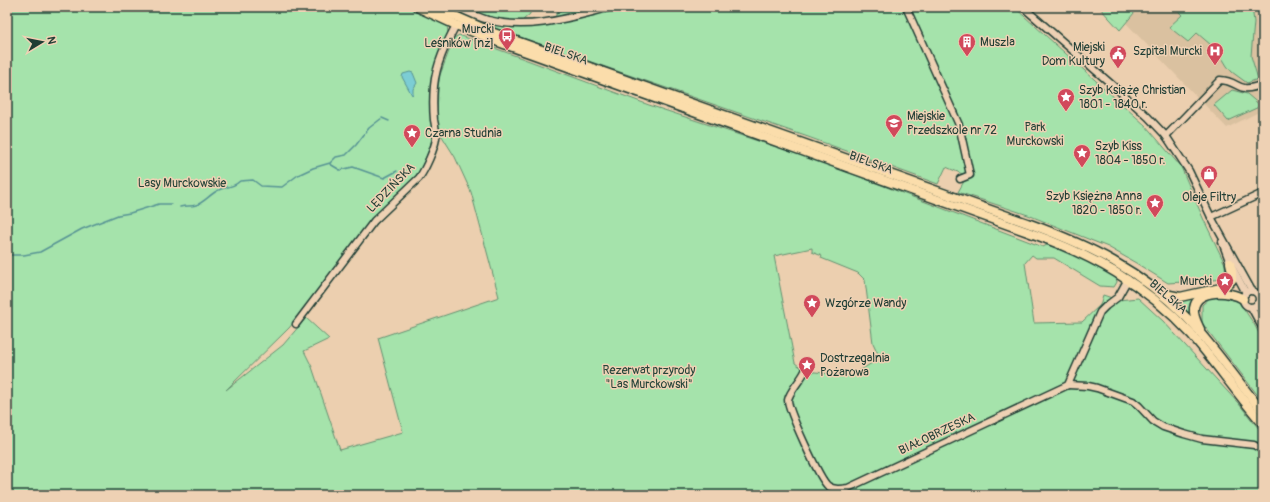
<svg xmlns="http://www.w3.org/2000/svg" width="1270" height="502" font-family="Pangolin,sans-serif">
<rect width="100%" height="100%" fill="#eccfaf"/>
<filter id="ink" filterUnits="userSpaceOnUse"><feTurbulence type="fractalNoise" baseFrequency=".025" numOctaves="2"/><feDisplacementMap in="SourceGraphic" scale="8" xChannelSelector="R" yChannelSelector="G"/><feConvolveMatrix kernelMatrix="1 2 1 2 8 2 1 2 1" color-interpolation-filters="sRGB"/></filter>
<g filter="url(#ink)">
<!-- built -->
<path fill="#dac1a0" d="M1139,7H1263V110L1227,128L1126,23Z"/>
<!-- green -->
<g fill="#a5e3ab" stroke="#629070" fill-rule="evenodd">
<path d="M7,7H408L447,26L448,32L432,77V101L434,132L429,150L418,175L289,328L226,390L283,345L306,318L329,339L304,351L312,367L340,450L403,432L378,338L499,297L471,192L455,157L440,133L437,119L438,87L440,75L452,43L454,38L459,35L649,105L776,147L790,150L1043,247L1047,245C1071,251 1094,265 1116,277L1117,282L1114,287L1100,286L1054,258H1036L1032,255L1025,263L1034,323L1082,322L1100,305L1103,295L1118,300L1138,298L1163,321L1239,404L1263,434V495H7ZM812,248V252L822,256L821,258L858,273L865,280L873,343L880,358L851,376L806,371L795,363L774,256Z"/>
<path d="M462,7H530V14L523,20L555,18L557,12L576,7H1014L1145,125L1181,167L1203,218L1225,264L1226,279L1168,283L1136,263L1108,247L1028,215L958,192L967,176L946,167L938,184L808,137L490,27L474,20L475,18L495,19Z"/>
<path d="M1099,7H1139L1120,30Z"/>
<path d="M1174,7H1252L1254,22L1251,56L1258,79L1247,83L1232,72L1227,66L1218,51L1197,33L1188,42L1169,27L1182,15Z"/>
<path d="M1232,90L1247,94L1261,106L1228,121L1214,105Z"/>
<path d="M1198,295L1191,316L1175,299Z"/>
<path d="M1213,295H1225L1238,300L1254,324L1263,341V402L1202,323V305Z"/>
</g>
<!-- water -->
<path fill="#7ccdd4" stroke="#579394" d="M410,72L413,73L417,83L413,89V94L412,95L402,77L403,74Z"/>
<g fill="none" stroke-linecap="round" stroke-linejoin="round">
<!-- stream -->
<g stroke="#579394" stroke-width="1.5">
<path d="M330,164L340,170L353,167L384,178L397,171"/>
<path d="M180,207C186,205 191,207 196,205C205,202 209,195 217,191C226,185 230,190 240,181L253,180L261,186L282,187L298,175L313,168L330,163L336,157L346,155L356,145L369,128L382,118L389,121"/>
<path d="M7,255H24L40,252L82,229L118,215L130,213L159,204H171"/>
</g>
<defs>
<g id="minor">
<path d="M457,7C467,12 478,17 488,20C529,31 572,17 612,7"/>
<path d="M906,7L959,125L970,175L960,179"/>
<path d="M1023,7L1126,97L1148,117L1166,136L1189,171L1211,217L1252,291"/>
<path d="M1166,136L1220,80C1241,81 1236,95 1263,84"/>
<path d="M1211,217L1263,193"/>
<path d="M1222,242L1230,263L1246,293"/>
<circle cx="1251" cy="299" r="8"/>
<path d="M1257,304L1263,315"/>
<path d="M1251,307L1263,329"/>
<path d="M296,324L374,221L419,178C425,170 435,148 436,138C437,133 435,126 434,120C433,109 433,97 434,86C436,64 446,44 456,25"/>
<path d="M807,362C806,365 806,369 805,371C801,380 789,392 788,400C788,410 820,480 828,486C834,490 841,489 848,488L1068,385L1100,312L1106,306L1118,297L1128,279"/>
<path d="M1068,385L1088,386L1097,388L1133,401L1139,406L1153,421L1163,427L1184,434L1202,439L1254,445L1263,450"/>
</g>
<g id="major">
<path d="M417,7L456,25L493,40L1028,232C1092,255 1144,283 1191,334C1216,363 1238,395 1263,424"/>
<path d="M434,7L494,33L1030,224C1090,246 1140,270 1186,317C1214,346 1237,381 1263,412"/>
<path d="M1163,292L1170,295L1180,297L1225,287L1232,280V272L1230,263"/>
<path d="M1200,329C1197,323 1193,316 1194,308C1197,288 1231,291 1243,299"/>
</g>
</defs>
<!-- minor casing -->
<use href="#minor" stroke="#1f3d34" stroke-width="9"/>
<!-- major casing -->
<use href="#major" stroke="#1f3d34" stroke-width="11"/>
<!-- minor -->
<use href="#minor" stroke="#eed1b4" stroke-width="6"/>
<!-- major -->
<use href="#major" stroke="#fbddab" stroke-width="8"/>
</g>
</g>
<!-- icons -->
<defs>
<symbol id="bus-pin" viewBox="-11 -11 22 30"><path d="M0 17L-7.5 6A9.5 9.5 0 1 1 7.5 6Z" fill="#d1495b" stroke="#eed1b4"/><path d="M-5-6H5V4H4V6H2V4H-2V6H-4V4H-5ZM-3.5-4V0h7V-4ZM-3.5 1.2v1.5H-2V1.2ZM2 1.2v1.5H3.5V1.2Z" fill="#fff"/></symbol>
<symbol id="building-pin" viewBox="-11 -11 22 30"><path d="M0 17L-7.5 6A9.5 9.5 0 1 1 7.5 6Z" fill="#d1495b" stroke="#eed1b4"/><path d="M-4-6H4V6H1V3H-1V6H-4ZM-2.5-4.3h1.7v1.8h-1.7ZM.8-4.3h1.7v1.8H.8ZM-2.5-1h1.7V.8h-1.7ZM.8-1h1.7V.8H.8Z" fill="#fff"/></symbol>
<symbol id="hospital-pin" viewBox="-11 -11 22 30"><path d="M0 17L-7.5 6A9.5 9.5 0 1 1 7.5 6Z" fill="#d1495b" stroke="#eed1b4"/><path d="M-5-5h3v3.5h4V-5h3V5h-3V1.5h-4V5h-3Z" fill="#fff"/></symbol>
<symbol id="civic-pin" viewBox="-11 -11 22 30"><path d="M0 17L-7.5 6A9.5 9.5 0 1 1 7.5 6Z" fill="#d1495b" stroke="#eed1b4"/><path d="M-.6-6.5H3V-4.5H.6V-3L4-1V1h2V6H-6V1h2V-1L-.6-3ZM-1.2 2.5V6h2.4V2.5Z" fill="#fff"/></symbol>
<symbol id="sight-pin" viewBox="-11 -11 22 30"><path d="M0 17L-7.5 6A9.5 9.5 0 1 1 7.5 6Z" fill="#d1495b" stroke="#eed1b4"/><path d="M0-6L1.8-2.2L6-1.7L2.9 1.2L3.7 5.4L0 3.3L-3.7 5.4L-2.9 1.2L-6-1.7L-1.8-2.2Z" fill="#fff"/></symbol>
<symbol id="school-pin" viewBox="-11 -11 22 30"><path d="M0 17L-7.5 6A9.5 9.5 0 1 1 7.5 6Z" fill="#d1495b" stroke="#eed1b4"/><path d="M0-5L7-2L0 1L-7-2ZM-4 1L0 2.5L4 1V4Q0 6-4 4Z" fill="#fff"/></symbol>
<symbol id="shop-pin" viewBox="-11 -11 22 30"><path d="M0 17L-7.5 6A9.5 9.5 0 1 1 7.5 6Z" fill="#d1495b" stroke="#eed1b4"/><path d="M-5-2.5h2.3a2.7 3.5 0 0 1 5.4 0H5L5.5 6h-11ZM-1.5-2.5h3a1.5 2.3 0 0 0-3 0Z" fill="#fff"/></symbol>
</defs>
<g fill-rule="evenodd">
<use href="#bus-pin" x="497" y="26" width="20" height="27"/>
<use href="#building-pin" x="957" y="32" width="20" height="27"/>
<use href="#hospital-pin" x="1205" y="41" width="20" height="27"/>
<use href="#civic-pin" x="1108" y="44" width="20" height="27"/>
<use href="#sight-pin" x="1056" y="87" width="20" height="27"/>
<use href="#school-pin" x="884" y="113" width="20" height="27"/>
<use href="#sight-pin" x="402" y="123" width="20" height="27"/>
<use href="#sight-pin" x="1072" y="143" width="20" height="27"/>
<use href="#shop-pin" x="1199" y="164" width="20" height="27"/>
<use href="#sight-pin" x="1145" y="193" width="20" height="27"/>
<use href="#sight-pin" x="1215" y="271" width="20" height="27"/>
<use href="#sight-pin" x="802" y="293" width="20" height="27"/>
<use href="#sight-pin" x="797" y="355" width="20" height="27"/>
</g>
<g text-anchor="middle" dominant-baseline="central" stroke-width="3" stroke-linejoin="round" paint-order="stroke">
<!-- poi labels -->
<g font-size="12" fill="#1f3d34" stroke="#eed1b4" text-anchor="start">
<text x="494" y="29" text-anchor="end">Murcki<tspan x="494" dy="14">Leśników [nż]</tspan></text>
<text x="980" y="42">Muszla</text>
<text x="1105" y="47" text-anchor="end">Miejski<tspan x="1105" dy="14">Dom Kultury</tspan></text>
<text x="1202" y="51" text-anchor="end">Szpital Murcki</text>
<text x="1079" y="90">Szyb Książę Christian<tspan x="1079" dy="14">1801 - 1840 r.</tspan></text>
<text x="907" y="116">Miejskie<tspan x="907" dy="14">Przedszkole nr 72</tspan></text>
<text x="425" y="133">Czarna Studnia</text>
<text x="1095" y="146">Szyb Kiss<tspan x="1095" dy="14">1804 - 1850 r.</tspan></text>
<text x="1142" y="196" text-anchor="end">Szyb Księżna Anna<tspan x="1142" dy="14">1820 - 1850 r.</tspan></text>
<text x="1209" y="197" text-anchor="middle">Oleje Filtry</text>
<text x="1212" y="281" text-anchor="end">Murcki</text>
<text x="825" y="303">Wzgórze Wandy</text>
<text x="820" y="358">Dostrzegalnia<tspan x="820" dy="14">Pożarowa</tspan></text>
</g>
<!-- street labels -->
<g font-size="12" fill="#1f3d34" stroke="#eed1b4">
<text transform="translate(566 54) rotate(19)">BIELSKA</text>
<text transform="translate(871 163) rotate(20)">BIELSKA</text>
<text transform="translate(391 188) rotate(-46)">LĘDZIŃSKA</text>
<text transform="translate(1168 297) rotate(41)">BIELSKA</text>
<text transform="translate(937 434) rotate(-25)">BIAŁOBRZESKA</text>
</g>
<!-- park labels -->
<g font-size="12" fill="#26453a" stroke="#eed1b4">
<text x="1035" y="127">Park<tspan x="1035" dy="14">Murckowski</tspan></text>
<text x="182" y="183">Lasy Murckowskie</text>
<text x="649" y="370">Rezerwat przyrody<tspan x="649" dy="14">"Las Murckowski"</tspan></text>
</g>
</g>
<!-- margin -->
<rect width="1270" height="502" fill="none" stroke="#eed1b4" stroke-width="24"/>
<rect x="12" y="12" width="1246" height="478" fill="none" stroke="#1f3d34" stroke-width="1.5" filter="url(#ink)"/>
<!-- north arrow -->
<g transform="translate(42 42) rotate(80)" stroke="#eed1b4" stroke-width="3" paint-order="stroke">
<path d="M0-3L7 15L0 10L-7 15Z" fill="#1f3d34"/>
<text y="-6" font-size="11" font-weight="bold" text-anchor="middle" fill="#1f3d34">N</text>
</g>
</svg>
